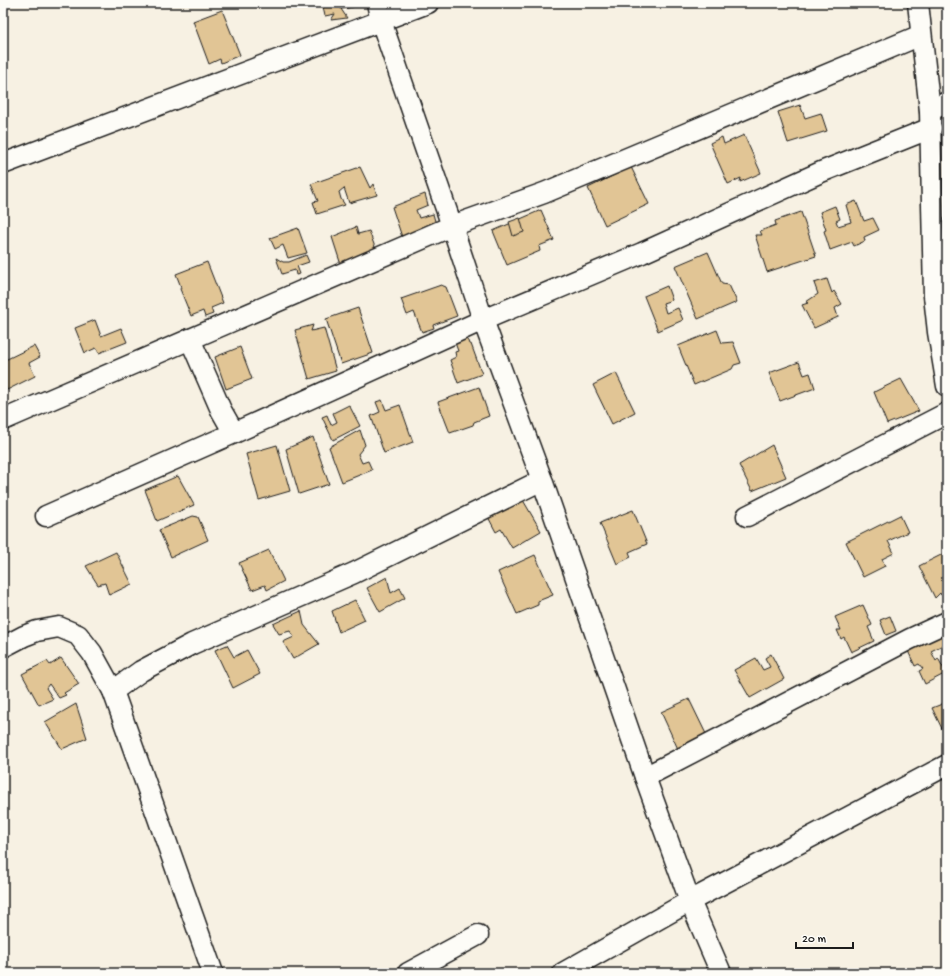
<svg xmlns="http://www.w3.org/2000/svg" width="950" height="976" font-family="'Gochi Hand',sans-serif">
<rect width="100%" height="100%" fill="#f7f1e3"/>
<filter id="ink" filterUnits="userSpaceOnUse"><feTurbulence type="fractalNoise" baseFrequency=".025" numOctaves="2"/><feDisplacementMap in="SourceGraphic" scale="8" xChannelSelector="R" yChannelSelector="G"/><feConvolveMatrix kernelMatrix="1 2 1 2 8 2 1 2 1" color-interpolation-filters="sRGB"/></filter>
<g filter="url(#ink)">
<!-- building -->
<g fill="#e1c595" stroke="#1c1c1c">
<path d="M322,3H352L353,7L341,9L347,18L331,20L335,14L325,16Z"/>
<path d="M222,10L240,55L221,63L220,59L209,64L193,21Z"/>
<path d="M800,105L805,118L821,113L827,131L788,143L778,112Z"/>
<path d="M744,135L761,173L740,182L741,178L728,184L710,143L722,137L724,144Z"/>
<path d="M360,167L370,188L373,184L377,195L349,203L344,188L339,192L341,199L345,205L317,214L313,202L318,201L311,184Z"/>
<path d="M631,167L649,204L605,225L588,188Z"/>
<path d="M425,194L428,205L416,210L419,218L433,214L437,228L403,240L392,207Z"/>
<path d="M856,201L864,221L873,218L879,230L864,237L865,241L854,246L852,242L830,250L824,231L826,230L820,212L835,206L840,219L836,221L838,226L851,222L846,205Z"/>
<path d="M541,210L554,240L539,246L540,251L507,265L493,231Z"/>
<path d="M801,212L816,256L767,272L755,235H762L760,231L776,225L775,221Z"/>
<path d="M520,218L524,232L513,236L509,222Z"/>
<path d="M356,227L358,234L369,231L379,258L341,265L332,237Z"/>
<path d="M298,228L307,253L288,258L283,245L275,249L270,238Z"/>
<path d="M708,252L722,284L729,285L737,302L698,319L675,266Z"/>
<path d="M306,255L309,262L297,266L300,274L296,275L295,270L282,274L276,258L283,262H289Z"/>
<path d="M207,262L223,303L211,308L213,314L205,317L203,311L191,316L180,289L181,287L176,274Z"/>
<path d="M827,279L832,293L834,291L842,304L835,308L838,317L814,328L802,305L808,303L806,302L818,294L814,283Z"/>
<path d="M441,285L446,287L457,316L433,325L434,328L422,332L414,312L407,315L401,299Z"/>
<path d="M667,286L672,300L663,303L666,313L678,308L683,320L658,331L644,296Z"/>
<path d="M358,308L373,353L341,364L326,319Z"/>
<path d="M95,320L101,336L121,328L127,342L99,353L96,348L85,353L75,328Z"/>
<path d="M313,325L311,331L324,328L336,371L309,379L295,330Z"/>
<path d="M717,330L722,343L733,342L741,363L734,365L732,369L694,385L678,346Z"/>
<path d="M466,336L469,344H471L482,374L458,383L450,360L456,357L455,352L458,351L454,340Z"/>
<path d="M34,346L40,357L29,363L35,376L7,390L3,382V361Z"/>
<path d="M240,347L252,379L226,389L215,357Z"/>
<path d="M799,362L804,375L810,373L815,388L780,401L769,373Z"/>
<path d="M616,373L635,412L612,424L593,385Z"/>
<path d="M901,379L919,411L887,424L874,392Z"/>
<path d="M479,387L489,416L474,422L473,425L450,433L438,402Z"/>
<path d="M382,400L386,410L400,405L413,442L384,453L371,416L380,412L376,402Z"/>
<path d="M349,405L360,426L333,440L322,417L327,415L331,425L337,422L333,413Z"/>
<path d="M360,430L365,445L358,454L362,463L368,461L372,470L342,482L329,447Z"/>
<path d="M313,437L329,484L299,494L286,449Z"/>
<path d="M277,445L290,491L259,500L246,454Z"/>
<path d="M772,445L786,477L752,491L739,465Z"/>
<path d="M178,476L194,505L157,521L145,490Z"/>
<path d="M520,495L541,531L512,548L501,529L496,532L487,515Z"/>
<path d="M633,510L647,544L629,552L631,557L617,564L600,523Z"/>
<path d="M900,515L908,532L888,541L894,553L882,559L885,566L863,577L846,542Z"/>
<path d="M193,516L198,517L208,540L171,557L159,530Z"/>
<path d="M269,550L284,581L267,590L265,585L252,590L239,563Z"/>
<path d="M116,552L132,584L109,595L105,583L98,585L86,566Z"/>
<path d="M947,552V593L941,595L940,593L935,598L919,566Z"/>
<path d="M535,555L553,595L538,601V605L517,614L498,572Z"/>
<path d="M387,577L391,593L400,588L405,598L380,612L367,588Z"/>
<path d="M355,600L365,620L339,632L332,611Z"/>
<path d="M863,605L872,625L868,627L874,641L851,652L844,637L841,639L837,630H841L835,617Z"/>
<path d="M301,611L304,625L319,644L293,659L283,642L294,637L290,631L279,634L273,624Z"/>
<path d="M890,616L896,631L886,635L880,620Z"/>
<path d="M944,633L947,639V643L931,651L936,661L938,658L946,673L925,684L919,671L923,669L919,664L915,666L908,651Z"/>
<path d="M227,645L234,657L247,650L260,674L233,688L215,650Z"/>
<path d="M771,654L784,679L750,698L734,670L756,658L763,670L770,667L765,658Z"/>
<path d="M61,658L79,684L64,693L66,695L59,698L49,684L46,688L53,699L39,705L22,674L47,661L50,665Z"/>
<path d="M689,699L707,736L678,749L661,712Z"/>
<path d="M947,702V739L932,708Z"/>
<path d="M76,704L87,738L62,749L45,722Z"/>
</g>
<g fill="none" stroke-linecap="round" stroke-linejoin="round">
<defs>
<g id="minor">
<path d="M377,3L381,21L452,226L483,320L542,480L645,777L690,901L721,973"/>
<path d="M918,3L930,111L934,296L938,332L947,386"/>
<path d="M930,111L947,102"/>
<path d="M3,164L428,3"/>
<path d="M190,339L221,410L234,433"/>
<path d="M3,420L452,226L544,193L921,35"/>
<path d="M46,516L234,433L483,320L642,253L821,172L931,128"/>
<path d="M747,516L947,413"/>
<path d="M3,647L24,636L37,631L59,627L78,635L92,653L113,691L213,973"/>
<path d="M113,691L141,671L192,644L354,573L542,480"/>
<path d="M645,777L910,639L947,622"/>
<path d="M408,973L478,935"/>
<path d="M563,973L690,901L947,765"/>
</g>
</defs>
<!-- minor casing -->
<use href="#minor" stroke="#1c1c1c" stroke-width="23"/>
<!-- minor -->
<use href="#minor" stroke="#fdfcf7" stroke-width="20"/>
</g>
</g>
<!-- margin -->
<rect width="950" height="976" fill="none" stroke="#fdfcf7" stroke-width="16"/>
<rect x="8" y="8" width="934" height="960" fill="none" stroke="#1c1c1c" stroke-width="1.5" filter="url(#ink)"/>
<!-- scale -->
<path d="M796 942v6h57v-6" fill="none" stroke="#1c1c1c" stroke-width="2"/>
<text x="802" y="942" font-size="12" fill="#1c1c1c" stroke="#fdfcf7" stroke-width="3" paint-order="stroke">20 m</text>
</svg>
